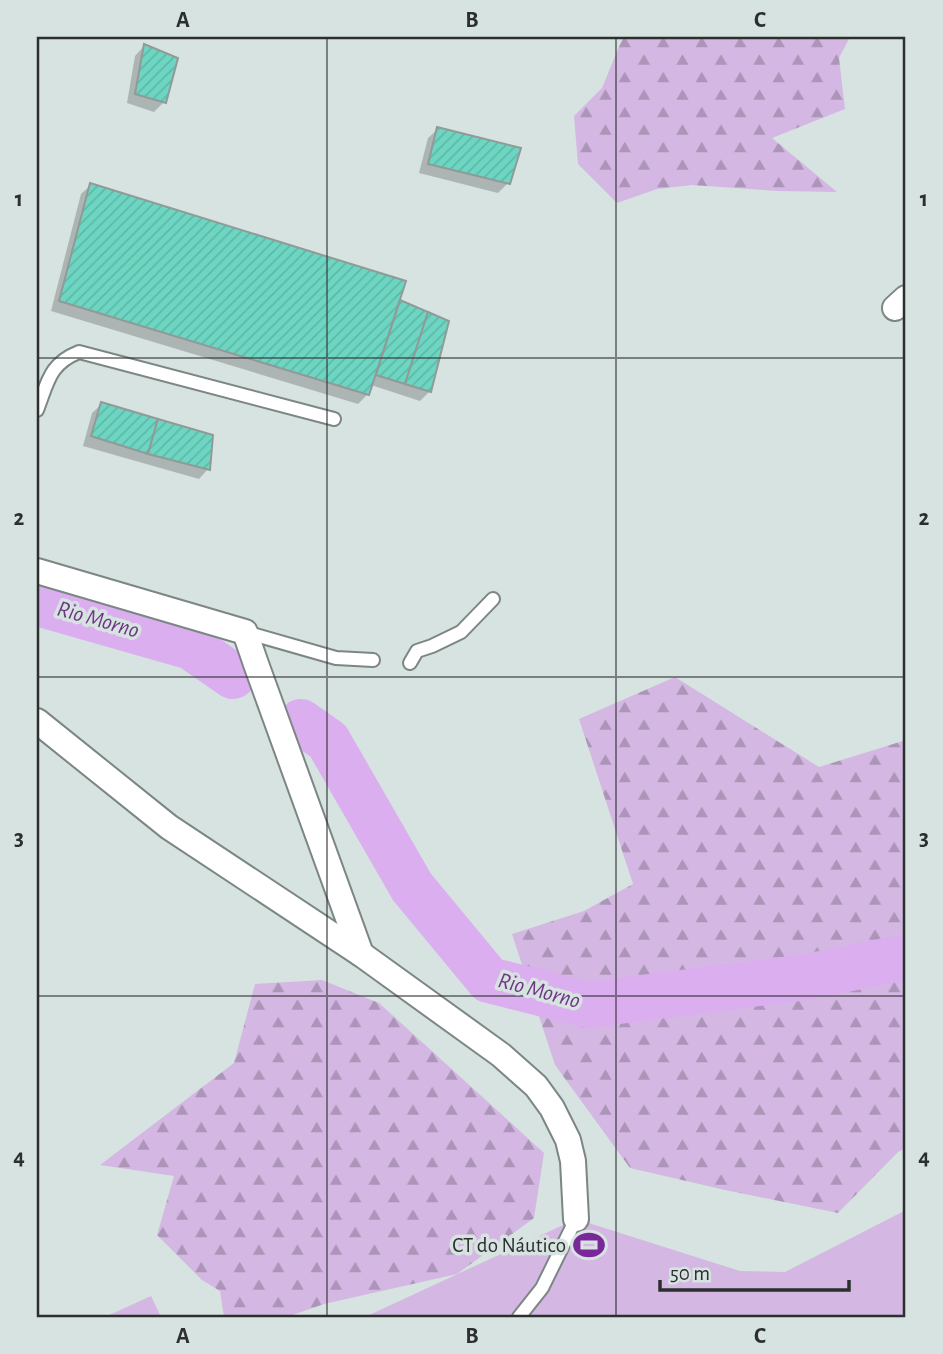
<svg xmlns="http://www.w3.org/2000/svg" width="943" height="1354" font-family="'Alegreya Sans',sans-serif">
<defs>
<pattern id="forest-firs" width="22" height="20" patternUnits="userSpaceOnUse" patternTransform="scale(1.75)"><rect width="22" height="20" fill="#d4b7e2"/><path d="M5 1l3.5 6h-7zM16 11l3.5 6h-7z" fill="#ac95b8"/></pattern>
<pattern id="building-hatch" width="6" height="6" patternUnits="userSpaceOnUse" patternTransform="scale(1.75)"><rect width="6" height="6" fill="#6dd6c2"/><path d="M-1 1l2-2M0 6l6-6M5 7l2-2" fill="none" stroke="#5fb8a7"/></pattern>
</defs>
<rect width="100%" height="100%" fill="#d7e3e0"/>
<!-- grass -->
<g fill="#d4b7e2">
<path d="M906,1210V1317H365L576,1219L740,1271L785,1272Z"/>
<path d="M151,1296L161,1317H105Z"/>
</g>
<!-- forest -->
<g fill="url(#forest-firs)">
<path d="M623,37H850L839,58L845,109L772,138L837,192L778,191L692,185L657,189L617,203L578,164L574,116L602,88Z"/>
<path d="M675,677L819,767L906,740V1148L898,1152L838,1213L725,1190L630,1168L555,1065L512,934L584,911L633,884L579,719Z"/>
<path d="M322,980L379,1003L544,1153L534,1218L457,1274L324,1304L287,1317H224L220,1291L202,1280L157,1235L174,1176L100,1165L234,1063L255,984Z"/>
</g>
<!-- shadow -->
<g fill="#0003">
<path d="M144,46L176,59L164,102L154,112L127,103L135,56Z"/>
<path d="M438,129L508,183L498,193L419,173L428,138Z"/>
<path d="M91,185L397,301L447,322L430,391L420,401L371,385L368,394L358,404L51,311L81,194Z"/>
<path d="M102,404L208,469L199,479L83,446L92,413Z"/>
</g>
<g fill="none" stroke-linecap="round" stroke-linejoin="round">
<!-- river -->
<g stroke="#dbaef0" stroke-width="46">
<path d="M37,603L191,647L233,676"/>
<path d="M301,722L328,741L412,887L489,980L588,1005L806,977L906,957"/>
</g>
</g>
<!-- building -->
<g fill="url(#building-hatch)" stroke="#909b98" stroke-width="2">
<path d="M144,44L178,58L166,103L135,94Z"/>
<path d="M437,127L521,148L510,184L428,164Z"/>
<path d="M90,183L406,281L369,395L59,301Z"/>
<path d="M400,300L428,312L405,384L376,375Z"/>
<path d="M428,312L449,321L431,392L405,384Z"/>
<path d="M101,402L158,419L148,454L91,436Z"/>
<path d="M158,419L213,435L210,470L148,454Z"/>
</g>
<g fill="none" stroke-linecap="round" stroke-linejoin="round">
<defs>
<g id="service">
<path d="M37,410C48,382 49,364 79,352L334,419"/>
<path d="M245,632L336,658L373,660"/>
<path d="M410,663L417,651L432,646L461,632L493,599"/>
<path d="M519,1317L542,1288L576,1219"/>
</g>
<g id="minor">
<path d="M895,308L906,298"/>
<path d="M37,571L245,632L256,664L361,954"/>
<path d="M37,721L169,827L361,954L501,1055L536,1086L552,1108L568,1140L573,1161L576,1219"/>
</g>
</defs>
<!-- service casing -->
<use href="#service" stroke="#7c8684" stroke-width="16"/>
<!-- minor casing -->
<use href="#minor" stroke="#7c8684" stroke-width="28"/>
<!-- service -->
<use href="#service" stroke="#fff" stroke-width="12"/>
<!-- minor -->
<use href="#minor" stroke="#fff" stroke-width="24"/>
</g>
<!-- grid -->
<path fill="none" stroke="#2b302f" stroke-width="2" stroke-opacity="0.55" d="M327,37V1317M616,37V1317M37,358H906M37,677H906M37,996H906"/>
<!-- icons -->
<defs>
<symbol id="stadium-bare" viewBox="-9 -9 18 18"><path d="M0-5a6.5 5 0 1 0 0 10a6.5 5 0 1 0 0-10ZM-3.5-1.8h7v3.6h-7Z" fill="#7a2899" stroke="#d7e3e0" stroke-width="2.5" paint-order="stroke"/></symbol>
</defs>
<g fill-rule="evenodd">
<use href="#stadium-bare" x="567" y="1223" width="44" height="44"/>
</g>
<g text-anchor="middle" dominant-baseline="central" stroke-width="7" stroke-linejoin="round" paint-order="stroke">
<!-- poi labels -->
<g font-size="21" fill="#2b302f" stroke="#d7e3e0" text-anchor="end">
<text x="566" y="1245">CT do Náutico</text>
</g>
<!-- water labels -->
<g font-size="23" font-style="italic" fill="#6e3785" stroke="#d7e3e0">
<text transform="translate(98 620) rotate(16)">Rio Morno</text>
<text transform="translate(539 991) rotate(15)">Rio Morno</text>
</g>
</g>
<!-- border -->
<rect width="943" height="1354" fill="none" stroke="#d7e3e0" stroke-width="77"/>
<!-- scale -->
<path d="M660 1280v10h189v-10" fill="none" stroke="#2b302f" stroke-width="3.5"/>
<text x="670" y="1280" font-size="21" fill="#2b302f" stroke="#d7e3e0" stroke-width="5" paint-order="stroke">50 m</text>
<rect x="38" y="38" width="866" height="1278" fill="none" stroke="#2b302f" stroke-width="2.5"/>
<g font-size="23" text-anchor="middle" font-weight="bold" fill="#2b302f">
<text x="183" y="27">A</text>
<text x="472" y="27">B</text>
<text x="760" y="27">C</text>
<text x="19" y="206">1</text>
<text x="924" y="206">1</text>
<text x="19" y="525">2</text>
<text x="924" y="525">2</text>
<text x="19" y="845">3</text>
<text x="924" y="845">3</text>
<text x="19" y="1164">4</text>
<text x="924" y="1164">4</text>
<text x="183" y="1343">A</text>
<text x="472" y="1343">B</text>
<text x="760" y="1343">C</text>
</g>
</svg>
